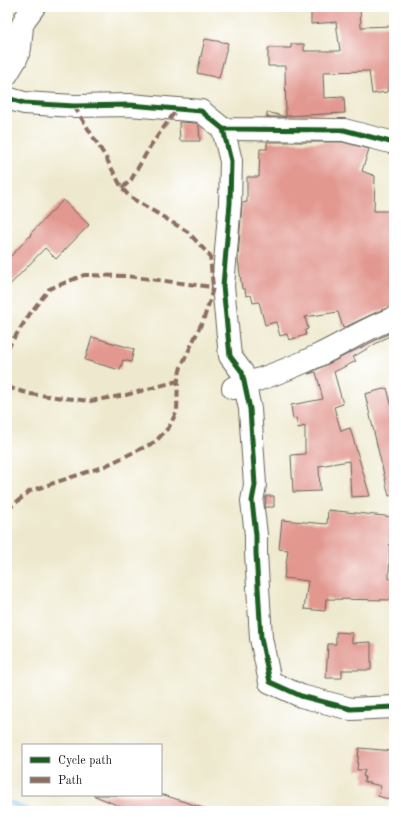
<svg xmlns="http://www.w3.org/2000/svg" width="401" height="818" font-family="'Old Standard TT',serif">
<rect width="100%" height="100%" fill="#fff"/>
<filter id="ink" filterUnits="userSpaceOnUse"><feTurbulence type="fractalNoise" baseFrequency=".025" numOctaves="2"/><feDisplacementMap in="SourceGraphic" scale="8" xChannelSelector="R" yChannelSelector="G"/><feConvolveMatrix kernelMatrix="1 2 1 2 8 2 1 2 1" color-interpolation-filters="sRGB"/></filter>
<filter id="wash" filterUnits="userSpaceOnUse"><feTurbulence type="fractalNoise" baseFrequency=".012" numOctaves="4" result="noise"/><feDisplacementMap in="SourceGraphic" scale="16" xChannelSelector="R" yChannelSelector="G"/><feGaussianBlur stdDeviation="0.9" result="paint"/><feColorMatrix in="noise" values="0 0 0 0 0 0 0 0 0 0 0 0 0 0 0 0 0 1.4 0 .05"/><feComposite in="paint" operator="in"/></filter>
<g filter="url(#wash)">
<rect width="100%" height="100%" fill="#eee9ce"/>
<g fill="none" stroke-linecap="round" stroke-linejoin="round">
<!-- stream -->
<path stroke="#7ebcf2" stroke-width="4.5" d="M7,802L30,811"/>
</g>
<g id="blocks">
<!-- building -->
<g fill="#e2978f">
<path d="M360,8L361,27L394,26V68L387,92L372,94L369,71L323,72L324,98L344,97L345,113L286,116L285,66H268V48H291V44H304V51H340L336,22L311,24V11Z"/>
<path d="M205,39L228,43L219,78L197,73Z"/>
<path d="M267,112L286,117H267Z"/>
<path d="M179,122L196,123L199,126L200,141H180Z"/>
<path d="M267,142H342L369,149L362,171L375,176L374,211H394V306L379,311L343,328L338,312L305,317L308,329L305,330L306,335L289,340L287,334L280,336L276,322L265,325L259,302L253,303L251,295L246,296L245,289H242L238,259L242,203L247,202V177H259L260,149H267Z"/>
<path d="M63,200L89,225L56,259L45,248L7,288V260L31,235L30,234Z"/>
<path d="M394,331V333L353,357L356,361L334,372L343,404L334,407L341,431L350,428L370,496L351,497L349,461L319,466L320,491L293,492L291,455L305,454V426L298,428L296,418L293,419L291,405L323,399L316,372L308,374Z"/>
<path d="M92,337L134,349L131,362L123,360L120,370L85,360Z"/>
<path d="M387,388L394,415V495L389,496L365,394Z"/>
<path d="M266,496H274V507H265Z"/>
<path d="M328,510L394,517V533H390L389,579H394V600L326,599L325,611L304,609L308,581L284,578L288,550L279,549L282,520L327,524Z"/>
<path d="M336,632L352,633V643L371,642V670H342V678H326L328,644H336Z"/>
<path d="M359,748L394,751V801L378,796L381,786L364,782L365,777L363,776L365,770H357Z"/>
<path d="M93,795H164L206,809V811H131Z"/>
</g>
</g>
</g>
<g filter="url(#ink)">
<use href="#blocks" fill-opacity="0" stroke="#66645a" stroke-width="1"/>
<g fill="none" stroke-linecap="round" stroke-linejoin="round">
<defs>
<g id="minor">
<path d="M7,74L16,59L20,48L22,26L25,19L34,7"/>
<path d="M7,98L24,103L74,106L130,105L201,111L223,129L344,130L394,143"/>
<path d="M223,129L231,161L230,203L223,286L230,356L242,372L250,409L255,485L252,501L256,535V553L261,638L270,682L301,696L351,709L394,707"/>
<path d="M233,388C262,379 290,369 317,356C343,344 366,328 394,318"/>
</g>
</defs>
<!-- minor casing -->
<use href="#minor" stroke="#66645a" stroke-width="24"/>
<!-- minor -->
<use href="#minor" stroke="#fff" stroke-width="22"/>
<!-- quiet -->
<g stroke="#8d6e63" stroke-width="4" stroke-dasharray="8 4" stroke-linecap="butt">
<path d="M122,188L131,180L151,145L177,109"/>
<path d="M7,349L31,312L49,289L84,275L126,276L213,287"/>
<path d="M7,387L30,394L90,401L126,395L178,381"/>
<path d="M7,510L30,491L105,466L155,442L169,427L177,411L178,378L181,367L204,318L210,300L213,287L210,256L188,232L130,197L122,188L105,156L74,106"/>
</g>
<defs>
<g id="cycleway">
<path d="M7,98L24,103L74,106L130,105L201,111L223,129L344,130L394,143"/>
<path d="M223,129L231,161L230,203L223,286L230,356L242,372L250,409L255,485L252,501L256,535V553L261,638L270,682L301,696L351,709L394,707"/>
</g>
</defs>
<!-- cycleway casing -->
<use href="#cycleway" stroke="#fff" stroke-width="8"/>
<!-- cycleway -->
<use href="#cycleway" stroke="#1b5e20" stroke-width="5"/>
</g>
</g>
<!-- margin -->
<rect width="401" height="818" fill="none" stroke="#fff" stroke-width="24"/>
<!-- legend -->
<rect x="22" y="744" width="140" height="52" fill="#ffffff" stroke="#a4a4a4"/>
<rect x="30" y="757" width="20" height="6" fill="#1b5e20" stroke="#a4a4a4"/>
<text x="58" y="764" font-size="12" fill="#1c1c1c">Cycle path</text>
<rect x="30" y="777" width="20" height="6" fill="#8d6e63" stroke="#a4a4a4"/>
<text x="58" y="784" font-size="12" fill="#1c1c1c">Path</text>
</svg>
